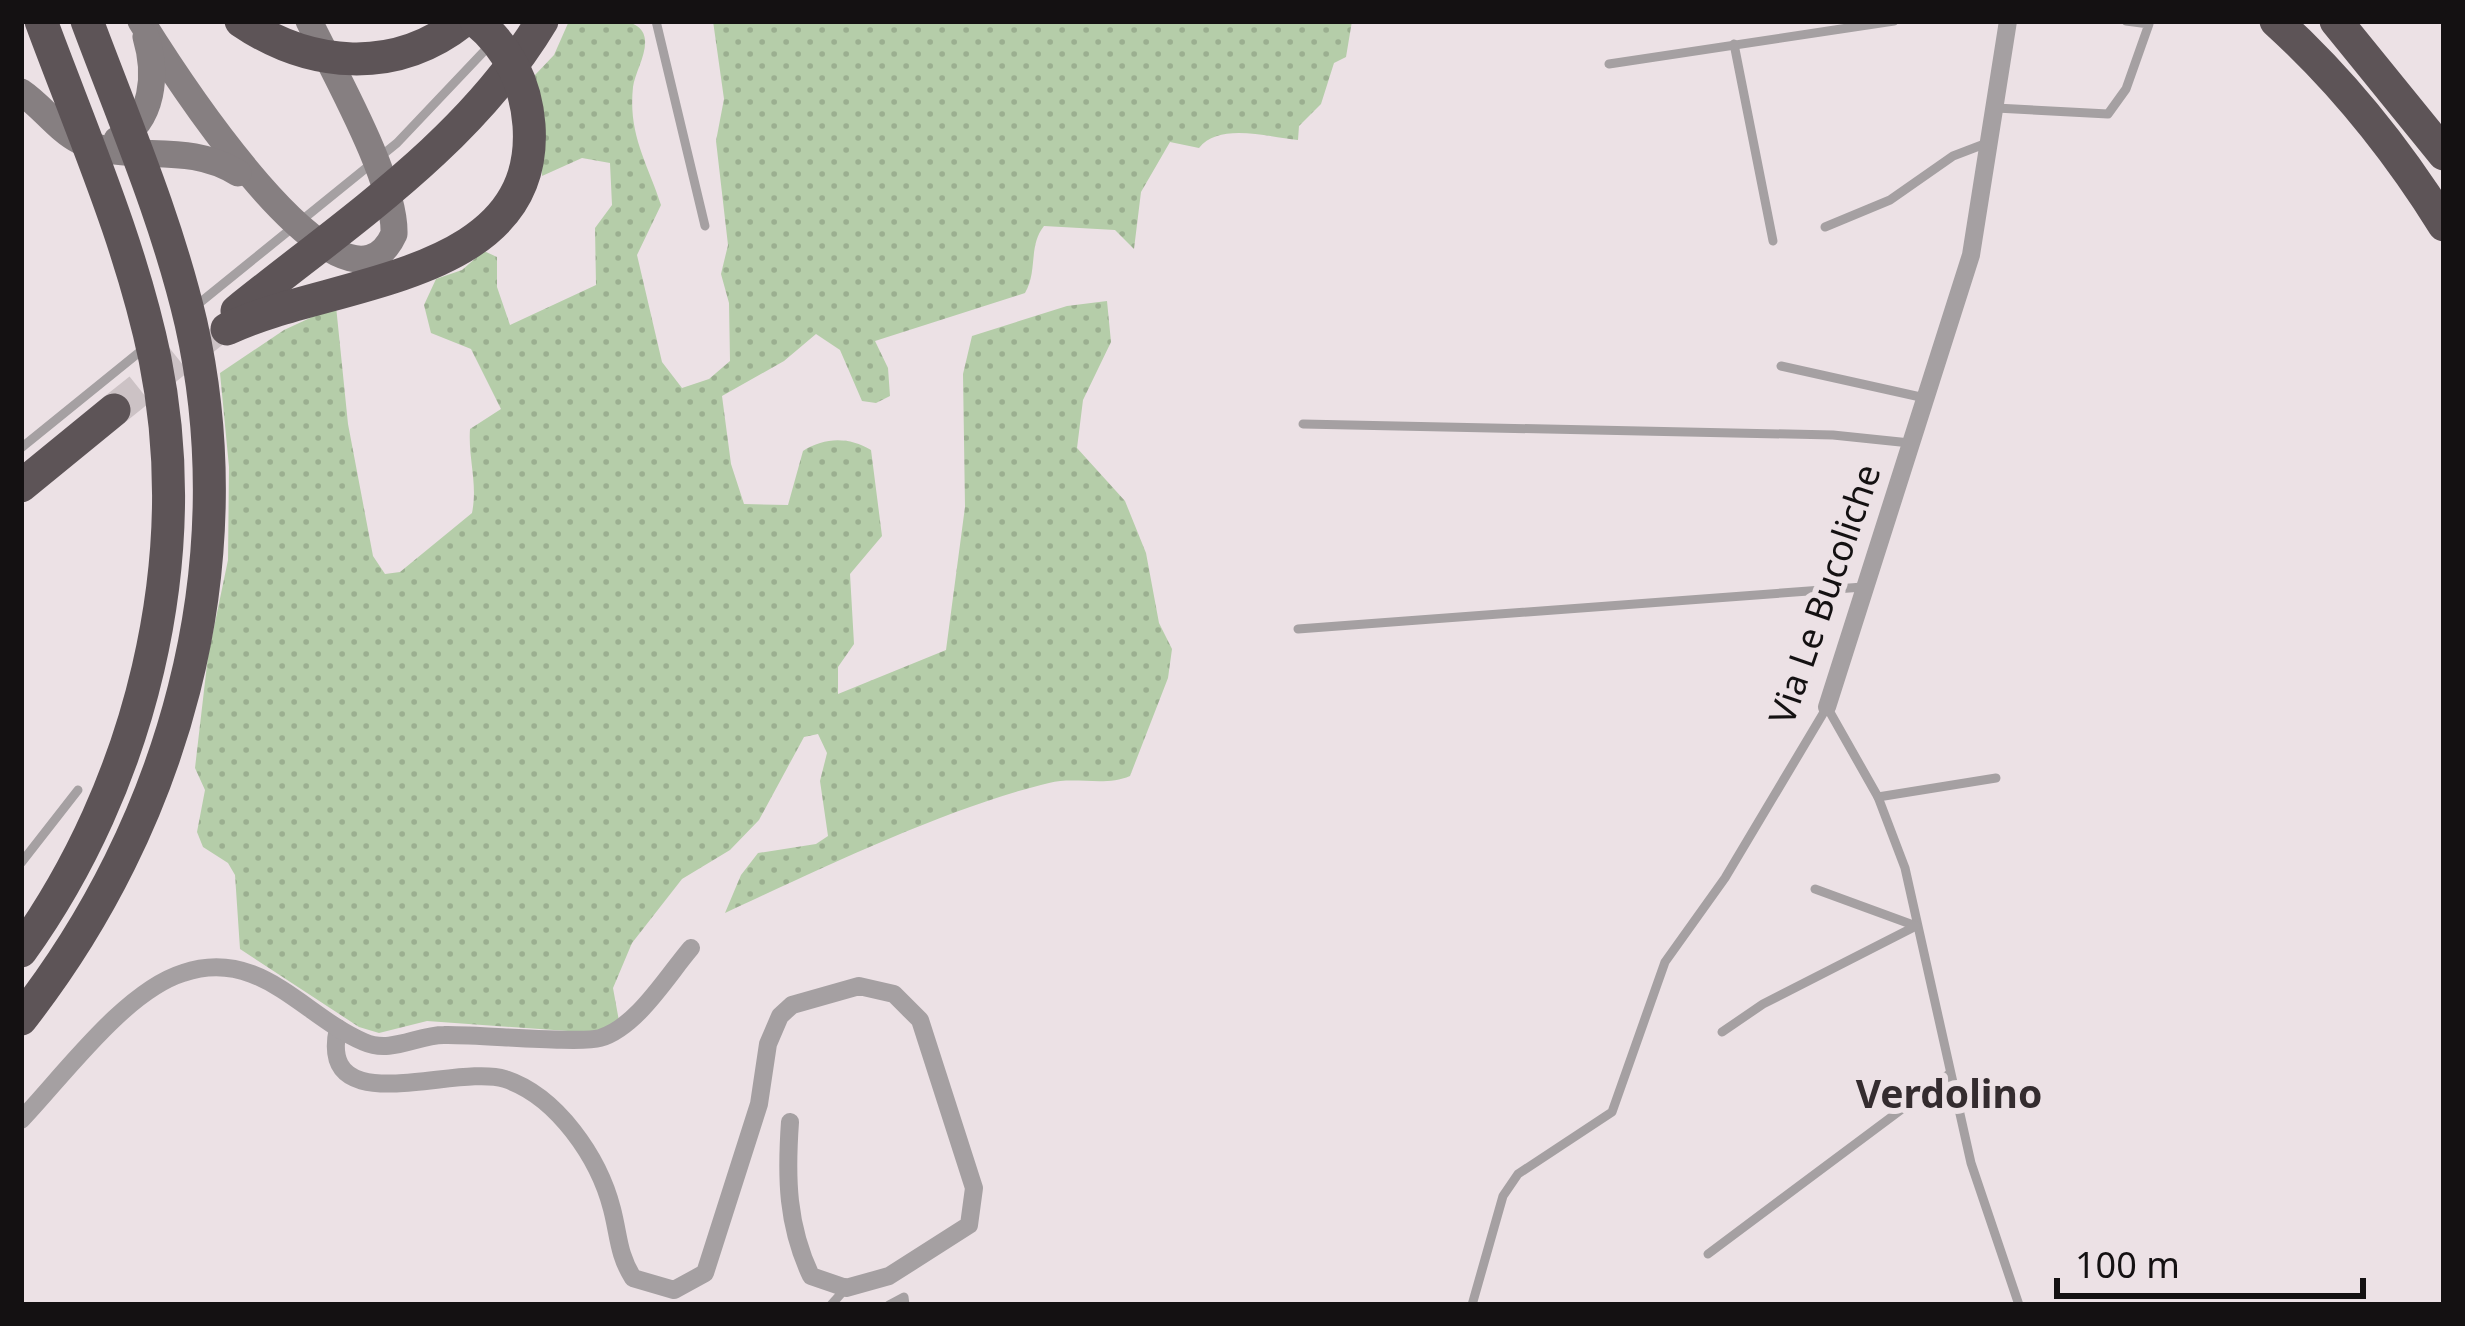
<svg xmlns="http://www.w3.org/2000/svg" width="2465" height="1326" font-family="'Noto Sans',sans-serif">
<defs>
<pattern id="grass-dots" width="8" height="8" patternUnits="userSpaceOnUse" patternTransform="scale(3)"><rect width="8" height="8" fill="#b5cda9"/><path d="M2 2h.1M6 6h.1" fill="none" stroke="#9baf90" stroke-width="1.8" stroke-linecap="round"/></pattern>
</defs>
<rect width="100%" height="100%" fill="#ece1e5"/>
<!-- grass -->
<path fill="url(#grass-dots)" d="M569,21C588,21 631,14 642,31C652,46 635,71 633,87C628,135 647,162 661,205L637,255L662,362L682,388L709,379L730,361L729,303L721,274L728,245L716,141L724,99L713,21H1352L1346,57L1334,63L1321,104L1299,126L1298,140C1268,137 1219,122 1199,148L1170,142L1141,192L1134,249L1115,230L1044,226C1028,246 1038,271 1025,293L875,341L888,368L890,396L876,403L862,401L840,350L816,334L784,361L722,396L731,464L744,504L788,505L803,451C825,437 849,437 871,450L882,536L850,574L854,644L838,667V694L946,650L965,507L963,374L972,336L1067,306L1107,301L1111,342L1083,400L1077,448L1125,501L1146,553L1159,623L1172,649L1168,678L1130,776C1105,787 1075,776 1049,783C948,807 820,869 725,913L741,875L758,853L816,844L828,836L820,781L827,753L818,734L804,737L759,820L730,850L682,879L632,943L613,988L619,1021L596,1033L427,1021L379,1033L359,1027L240,949L235,875L228,863L203,847L197,832L205,790L195,768L208,656L228,560L229,467L220,373L284,330L336,306L348,424L373,556L385,574L400,572L472,513C478,483 468,459 470,429L501,409L471,349L431,333L424,305L436,279L462,270L484,251L497,257V287L510,325L596,285L595,228L612,205L610,163L582,158L542,176L535,75L554,55Z"/>
<g fill="none" stroke-linecap="round" stroke-linejoin="round">
<!-- highway-tunnel -->
<path stroke="#ccc2c5" stroke-width="33" stroke-dasharray="33 16" stroke-linecap="butt" d="M114,410L212,332"/>
<!-- lane -->
<g stroke="#a5a0a2" stroke-width="9">
<path d="M656,21L705,226"/>
<path d="M1734,44L1773,241"/>
<path d="M1609,64L1894,21"/>
<path d="M1996,108L2108,114L2126,89L2149,24L2126,21"/>
<path d="M1825,227L1890,200L1953,156L1987,143"/>
<path d="M197,305L397,143L489,46"/>
<path d="M1781,366L1925,398"/>
<path d="M1303,424L1833,435L1910,443"/>
<path d="M21,448L142,350"/>
<path d="M1298,629L1863,587"/>
<path d="M1827,707L1878,797L1905,868L1971,1163L2019,1305"/>
<path d="M1878,797L1996,778"/>
<path d="M21,863L78,790"/>
<path d="M1815,889L1916,926"/>
<path d="M1722,1032L1763,1004L1916,926"/>
<path d="M1708,1254L1949,1074"/>
<path d="M831,1305L846,1288"/>
<path d="M889,1305L904,1297L905,1305"/>
<path d="M1472,1305L1503,1196L1518,1174L1612,1112L1665,962L1725,878L1827,707"/>
</g>
<!-- street -->
<g stroke="#a5a0a2" stroke-width="18">
<path d="M1827,707L1971,255L2008,21"/>
<path d="M338,1028C317,1124 455,1063 505,1079C557,1096 599,1158 612,1209C619,1236 618,1254 633,1278L674,1290L705,1273L759,1104L768,1044L780,1016L792,1005L859,986L894,994L920,1020L974,1188L969,1225L889,1276L846,1288L811,1276C787,1225 786,1178 790,1122"/>
<path d="M21,1120C63,1076 125,991 183,973C260,947 303,1016 364,1042C391,1054 417,1035 444,1035C475,1034 580,1044 600,1038C637,1027 667,976 691,948"/>
</g>
<!-- secondary -->
<g stroke="#867f81" stroke-width="27">
<path d="M141,21C166,61 344,344 394,234C396,181 333,71 309,21"/>
<path d="M21,92C42,106 58,130 80,141C131,165 184,140 238,173"/>
<path d="M117,140C154,120 157,74 146,37"/>
</g>
<!-- highway -->
<g stroke="#5d5457" stroke-width="33">
<path d="M241,21C310,68 395,75 463,21"/>
<path d="M2276,21C2343,82 2396,148 2444,225"/>
<path d="M2336,21L2444,154"/>
<path d="M237,311C346,223 469,143 542,21"/>
<path d="M227,329C328,280 540,282 529,125C526,84 508,47 476,21"/>
<path d="M21,486L114,410"/>
<path d="M21,951C140,785 196,562 155,359C131,243 82,132 41,21"/>
<path d="M21,1019C174,824 246,567 191,323C167,220 124,120 87,21"/>
</g>
</g>
<g text-anchor="middle" dominant-baseline="central" stroke-width="12" stroke-linejoin="round" paint-order="stroke">
<!-- street labels -->
<g font-size="36" fill="#141112" stroke="#ece1e5">
<text transform="translate(1824 594) rotate(-71)">Via Le Bucoliche</text>
</g>
<!-- neighbourhood labels -->
<g font-size="39" font-weight="bold" fill="#342c2f" stroke="#ece1e5">
<text x="1949" y="1092">Verdolino</text>
</g>
</g>
<!-- border -->
<rect width="2465" height="1326" fill="none" stroke="#141112" stroke-width="48"/>
<!-- scale -->
<path d="M2057 1278v18h306v-18" fill="none" stroke="#141112" stroke-width="6"/>
<text x="2075" y="1278" font-size="36" fill="#141112" stroke="#ece1e5" stroke-width="9" paint-order="stroke">100 m</text>
</svg>
